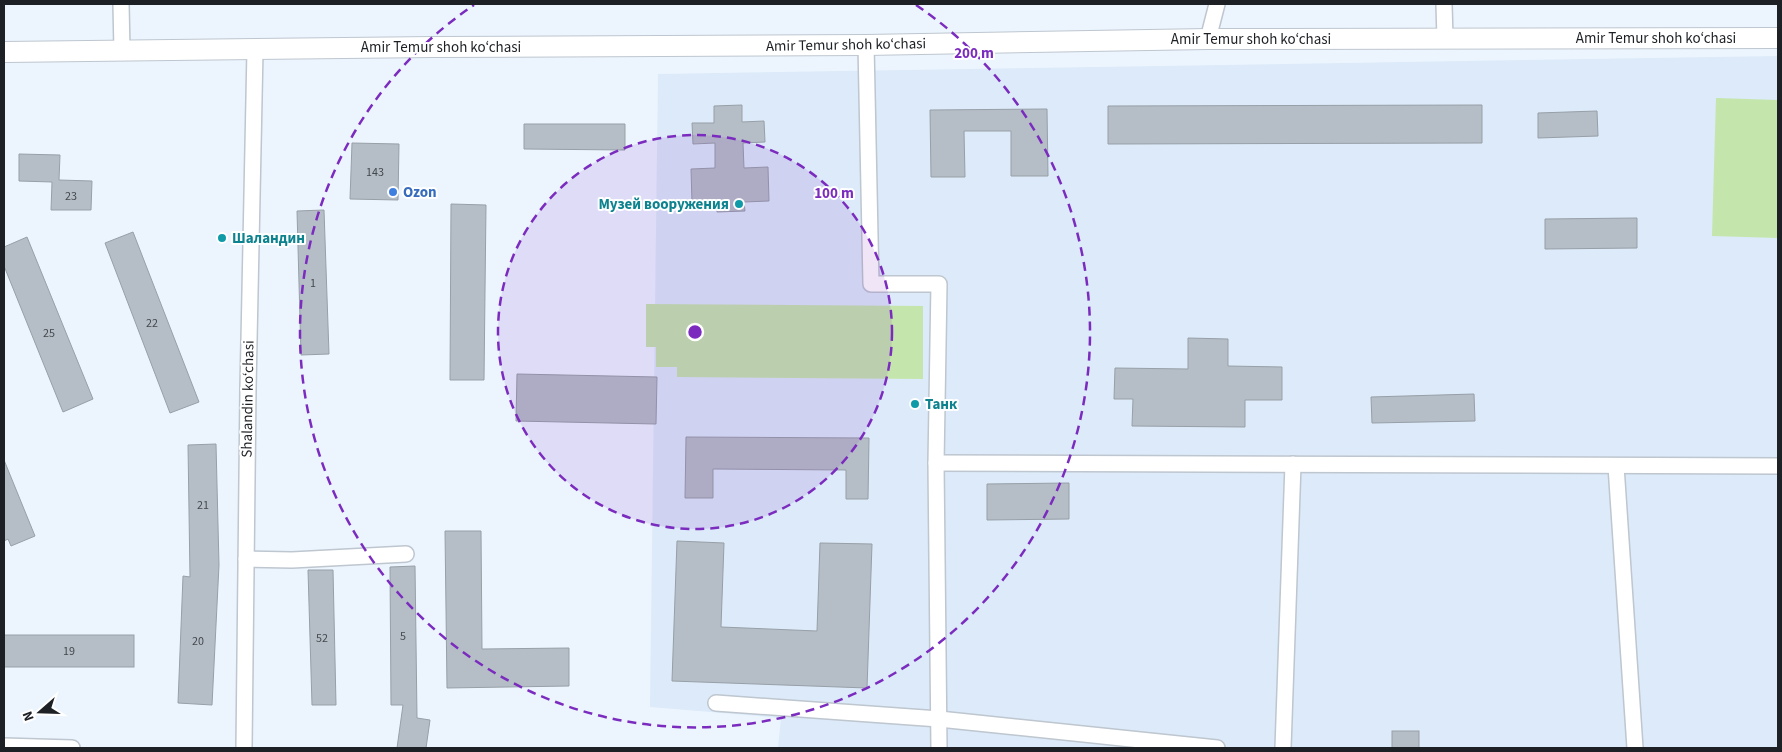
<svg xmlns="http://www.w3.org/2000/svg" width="1782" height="752" font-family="'Source Sans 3',sans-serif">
<rect width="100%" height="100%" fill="#ecf5fe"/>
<!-- built -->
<path fill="#dceaf9" d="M1778,56V748H778L781,718L650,707L658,74Z"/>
<!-- green -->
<g fill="#c4e6ac">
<path d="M1716,98L1778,100V238L1712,236Z"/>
<path d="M646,304L923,306V379L677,377V367H656V347H646Z"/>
</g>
<!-- building -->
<g fill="#b5bec6" stroke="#979fa7">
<path d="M742,105V122L764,121L765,142L743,143L744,168L768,167L769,201L744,202L745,211L717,212V202L692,203L691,169L715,168V143L693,144L692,123H714V106Z"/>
<path d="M1482,105V143L1108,144V106Z"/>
<path d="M1047,109L1048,176H1011V131H964L965,177H931L930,110Z"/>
<path d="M1597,111L1598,136L1538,138V113Z"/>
<path d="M524,124H625V150L524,149Z"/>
<path d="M352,143L399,144L398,200L350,199Z"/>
<path d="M19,154L60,155L59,180L92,181L91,210H51L52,182L19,181Z"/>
<path d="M451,204L486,205L484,380H450Z"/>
<path d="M324,210L329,354L301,355L297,211Z"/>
<path d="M1637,218V248L1545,249V219Z"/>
<path d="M133,232L199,402L170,413L105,243Z"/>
<path d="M27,237L93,399L63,412L4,266V247Z"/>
<path d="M1188,338L1228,339V366L1282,367V400H1245V427L1132,426L1133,399H1114L1115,368L1188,369Z"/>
<path d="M517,374L657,377L656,424L516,421Z"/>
<path d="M1474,394L1475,421L1372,423L1371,397Z"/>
<path d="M686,437L869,438L868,499H846V470L713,469V498H685Z"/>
<path d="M216,444L219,565L212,705L178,703L183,576L190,577L188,445Z"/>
<path d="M4,460L35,536L11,546L8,539L4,541Z"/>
<path d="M1069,483V519L987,520V484Z"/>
<path d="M445,531H481L482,649L569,648V686L447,688Z"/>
<path d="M677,541L724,543L721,627L817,631L820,543L872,544L867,688L672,681Z"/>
<path d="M415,566L417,718L430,720L426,748H397L403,705H391L390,567Z"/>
<path d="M308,570H333L336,705H312Z"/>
<rect x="4" y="635" width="130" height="32"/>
<rect x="1392" y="731" width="27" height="17"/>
</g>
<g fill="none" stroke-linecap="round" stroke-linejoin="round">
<defs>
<g id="minor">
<path d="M121,4L122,51"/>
<path d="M1444,4L1445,39"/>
<path d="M1208,39L1217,4"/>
<path d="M866,45L871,284H939L936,463L939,748"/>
<path d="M936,463L1778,466"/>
<path d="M1616,466L1635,748"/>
<path d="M246,559L292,560L406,554"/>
<path d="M716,703L939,719L1217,748"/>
<path d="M4,746L72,748"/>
<path d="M244,748L248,389L255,50"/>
<path d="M1283,748L1293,464"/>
</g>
<path id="major" d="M4,52L434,47L866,45L1208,39L1778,38"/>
</defs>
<!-- minor casing -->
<use href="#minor" stroke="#bec6cf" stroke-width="18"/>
<!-- major casing -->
<use href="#major" stroke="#bec6cf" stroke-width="22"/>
<!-- minor -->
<use href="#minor" stroke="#fff" stroke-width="15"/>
<!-- major -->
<use href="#major" stroke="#fff" stroke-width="20"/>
</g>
<!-- distance rings -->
<circle cx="695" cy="332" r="197" fill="#7b2cbf" fill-opacity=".12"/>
<g fill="none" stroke="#7b2cbf" stroke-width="2.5" stroke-dasharray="9 6">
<circle cx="695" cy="332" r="197"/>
<path d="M916 5A395 395 0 1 1 474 5"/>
</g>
<!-- markers -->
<circle fill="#3f7fe0" stroke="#fff" stroke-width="2" cx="393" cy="192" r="5"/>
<g fill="#0f9aa8" stroke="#fff" stroke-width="2">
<circle cx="739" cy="204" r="5"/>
<circle cx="222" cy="238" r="5"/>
<circle cx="915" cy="404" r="5"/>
</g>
<g text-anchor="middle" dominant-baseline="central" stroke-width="4" stroke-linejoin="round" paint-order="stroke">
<!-- number labels -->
<g font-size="12" fill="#43484c">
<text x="375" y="172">143</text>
<text x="71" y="196">23</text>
<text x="313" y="283">1</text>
<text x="152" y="323">22</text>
<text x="49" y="333">25</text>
<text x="203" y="505">21</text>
<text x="403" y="636">5</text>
<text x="322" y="638">52</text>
<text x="198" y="641">20</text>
<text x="69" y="651">19</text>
</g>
<!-- street labels -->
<g font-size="15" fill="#1d2024" stroke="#fff">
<text x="1656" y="38">Amir Temur shoh ko‘chasi</text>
<text x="1251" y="39">Amir Temur shoh ko‘chasi</text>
<text transform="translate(846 45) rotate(-1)">Amir Temur shoh ko‘chasi</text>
<text x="441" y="47">Amir Temur shoh ko‘chasi</text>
<text transform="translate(248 399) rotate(-89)">Shalandin ko‘chasi</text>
</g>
<!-- shop labels -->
<g font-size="15" font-weight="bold" fill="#366cbe" stroke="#fff" text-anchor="start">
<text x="403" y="192">Ozon</text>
</g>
<!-- culture labels -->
<g font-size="15" font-weight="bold" fill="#0d838f" stroke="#fff" text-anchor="start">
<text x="729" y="204" text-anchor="end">Музей вооружения</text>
<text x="232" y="238">Шаландин</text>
<text x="925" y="404">Танк</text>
</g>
</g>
<circle cx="695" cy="332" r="8" fill="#7b2cbf" stroke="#fff" stroke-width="2.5"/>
<g font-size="15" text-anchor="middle" font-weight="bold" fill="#7b2cbf" stroke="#fff" stroke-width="4" stroke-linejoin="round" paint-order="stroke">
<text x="974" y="58">200 m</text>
<text x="834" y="198">100 m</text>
</g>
<!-- border -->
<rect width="1782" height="752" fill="none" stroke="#1d2024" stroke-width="10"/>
<!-- north arrow -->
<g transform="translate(40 712) rotate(250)" stroke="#ffffff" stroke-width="4" paint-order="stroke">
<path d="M0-4L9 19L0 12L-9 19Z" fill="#1d2024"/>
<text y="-8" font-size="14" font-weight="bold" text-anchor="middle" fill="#1d2024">N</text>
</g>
</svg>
